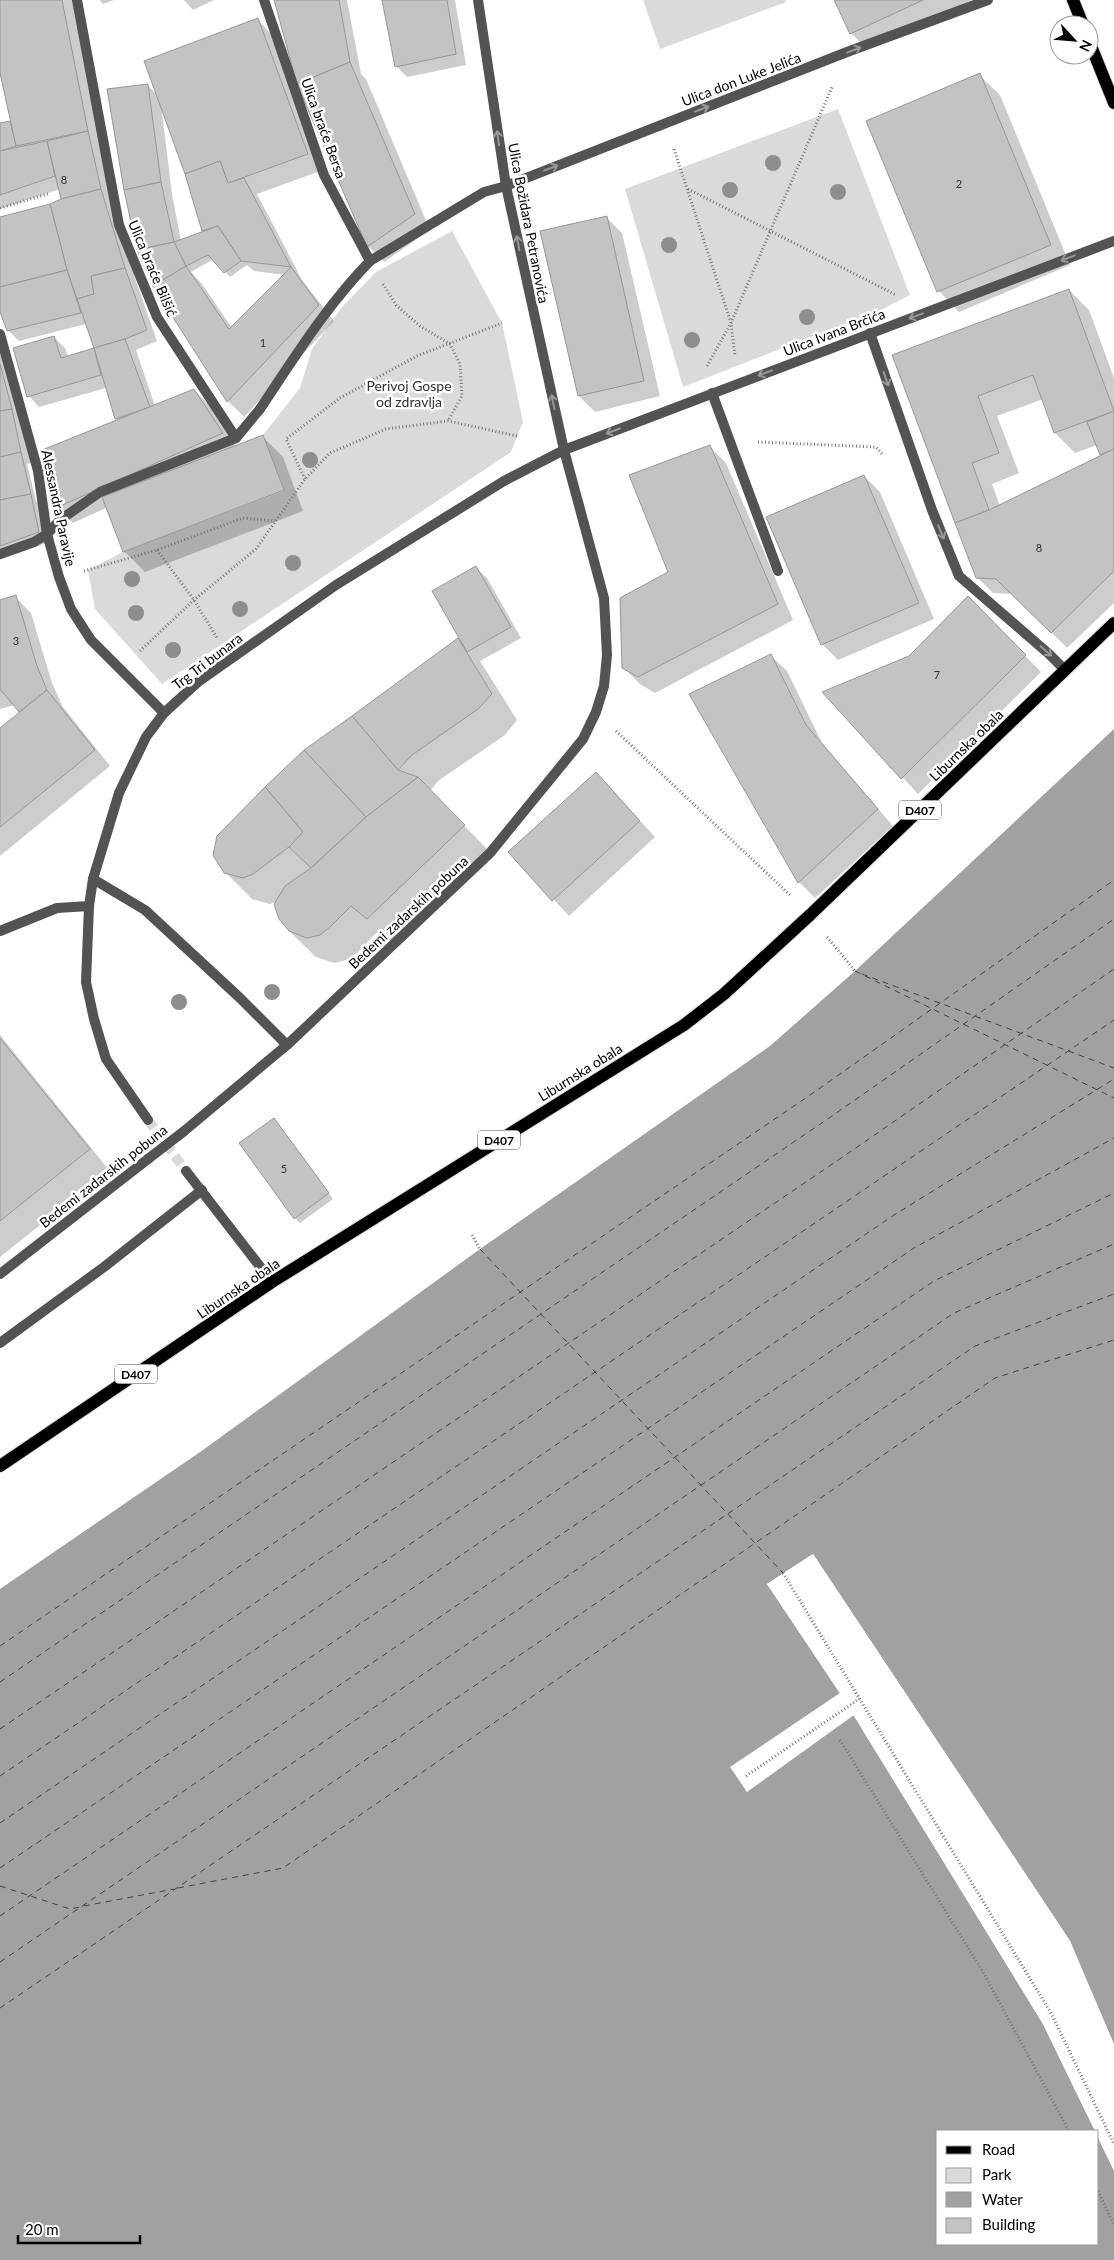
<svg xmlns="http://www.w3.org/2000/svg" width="1114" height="2260" font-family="Lato,sans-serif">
<rect width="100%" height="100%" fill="#fff"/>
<!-- green -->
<g fill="#dadada">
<path d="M643,0H786V2L660,49Z"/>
<path d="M838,109L910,295L885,308L683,387L625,189Z"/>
<path d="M452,231L502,323L523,422L511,452L162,684L95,609L88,570L123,552L284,491L263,435L300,388L312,349L342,307L376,272Z"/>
</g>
<!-- water -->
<path fill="#a1a1a1" d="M1114,729V2044L1070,1941L813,1554L767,1584L840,1693L730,1767L747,1792L854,1715L1043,2024L1095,2131H938V2244H1098V2138L1114,2171V2260H0V1589L203,1450L480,1249L770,1046L855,971Z"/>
<!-- pier -->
<g fill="#fff">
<path d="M813,1554L1070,1941L1114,2047L1067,1942L812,1557L770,1585L842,1692L841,1695L767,1584Z"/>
<path d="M852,1713H856L1045,2022L1097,2131H1095L1043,2024Z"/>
</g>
<!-- shadow -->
<g fill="#0003" fill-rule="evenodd">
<path d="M0,0H75L112,201L136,281L157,341L136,350L155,406L194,390L210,406L236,447L263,437L283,457L303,511L145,572L124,551L108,507L73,523L57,507L119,421L106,388L39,407L29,396L54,337L65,348L68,357L95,349L86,324L19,341L8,330L0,309V219L50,206L62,200L60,189L0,209V125L9,122L13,126L0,63Z"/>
<path d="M100,0H114L103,4Z"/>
<path d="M184,0H214L193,10Z"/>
<path d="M275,0H347L361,74L366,79L430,230L384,262L368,246L298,83Z"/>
<path d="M383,0H455L466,65L407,77L396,66Z"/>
<path d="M836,0H972L867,49L851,33Z"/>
<path d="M258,20L273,36L323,170L257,194L302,280L334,321L244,417L228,401L154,286L148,85L157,95ZM161,105L205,232L181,241L172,194ZM214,259L230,277L247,265L254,271L285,275L232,328L202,284L191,272Z"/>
<path d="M979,75L1000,95L1070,265L959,312L939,291L868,121Z"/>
<path d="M606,217L622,233L660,396L595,412L579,396Z"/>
<path d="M1069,290L1089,310L1114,378V603L1067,648L1013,594L993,593L977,577L893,356ZM1043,399L1055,433L1075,453L1097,445L1103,456L1000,506L992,484L1019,473L997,416Z"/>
<path d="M0,328L31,463L27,464L36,501L42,506L49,542L0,560Z"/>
<path d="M710,447L726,463L793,620L655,693L640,684L623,667L670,572Z"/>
<path d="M864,476L880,492L934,619L838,660L822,644Z"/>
<path d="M476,568L487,578L521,638L480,661L517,720L505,735L438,781L430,791L490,852L394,945L378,931L357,953L346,960L334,963L316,957L289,931L277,901L270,904L252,899L225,872L458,639L462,644Z"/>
<path d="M15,597L31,613L52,683L63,707L110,766L0,856V729L20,712L15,705L0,709V601Z"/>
<path d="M984,614L1041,672L918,794L824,692L910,657Z"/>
<path d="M771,656L787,671L822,743L893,826L815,898L799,882L691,694Z"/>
<path d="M596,773L655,837L569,916L510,852Z"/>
<path d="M0,1035L109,1170L0,1257Z"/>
<path d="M279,1125L333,1199L300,1223L295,1218Z"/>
</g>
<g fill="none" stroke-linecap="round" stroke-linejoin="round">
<!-- ferry -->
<g stroke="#424242" stroke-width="1" stroke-dasharray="6 5" stroke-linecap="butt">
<path d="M855,971L1114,1098"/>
<path d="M862,974L1114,1068"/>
<path d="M480,1249L783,1573"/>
<path d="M0,1646L816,1091L1114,880"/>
<path d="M0,1682L832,1116L1114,919"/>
<path d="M0,1729L853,1150L1114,969"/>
<path d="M0,1776L1114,1020"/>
<path d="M0,1823L894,1215L1114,1079"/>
<path d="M0,1868L914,1248L1114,1138"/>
<path d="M0,1886L70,1909L80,1907"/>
<path d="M178,1888L283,1868L995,1378L1114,1340"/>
<path d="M84,1906L174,1889"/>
<path d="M0,1916L934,1281L1114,1193"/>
<path d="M0,1962L954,1313L1114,1244"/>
<path d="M0,2008L975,1346L1114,1294"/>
</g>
</g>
<!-- building -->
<g fill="#c3c3c3" stroke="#979797">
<path d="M0,0H62L88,131L16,146L0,73Z"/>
<path d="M274,0H339L350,62L297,84Z"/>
<path d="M382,0H447L456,54L395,67Z"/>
<path d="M834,0H923L850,34Z"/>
<path d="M258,18L308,154L228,183L220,161L185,174L144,61Z"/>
<path d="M350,62L415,214L367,247L297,84Z"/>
<path d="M980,73L1051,245L937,292L866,121Z"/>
<path d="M148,84L161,182L124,190L107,89Z"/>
<path d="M10,121L16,146L0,151V123Z"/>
<path d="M88,131L101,189L61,199L47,141Z"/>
<path d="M47,141L55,176L0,195V151Z"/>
<path d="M220,161L228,183L244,178L291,267L241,261L218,226L202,231L185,174Z"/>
<path d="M161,182L174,242L137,250L124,190Z"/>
<path d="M101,189L125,268L91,276L94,294L77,299L67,270L50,204L61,199Z"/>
<path d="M50,204L67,270L0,287V217Z"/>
<path d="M607,216L644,381L578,396L540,231Z"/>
<path d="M218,226L241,261L224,273L208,255L186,266L174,242Z"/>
<path d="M174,242L186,266L153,286L137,250Z"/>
<path d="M186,266L229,329L291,267L319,305L227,402L153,286Z"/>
<path d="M125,268L147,330L125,339L94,348L77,299L94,294L91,276Z"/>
<path d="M67,270L81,313L7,331L0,312V287Z"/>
<path d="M1069,289L1114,411L1054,433L1033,375L978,396L999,453L972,463L989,510L955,523L892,355Z"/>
<path d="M54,336L61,358L94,348L101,375L27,397L13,348Z"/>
<path d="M125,339L150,407L115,419L94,348Z"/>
<path d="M0,364L12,409L0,411Z"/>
<path d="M194,389L223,433L56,508L42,450Z"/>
<path d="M12,409L21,452L0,457V411Z"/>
<path d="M1114,411V449L1100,455L1087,422Z"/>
<path d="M263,435L284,490L123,552L102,497Z"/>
<path d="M710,445L778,604L638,677L622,668L620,598L668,572L629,475Z"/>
<path d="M1114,449V571L1051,633L996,579L976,578L955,523L989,510Z"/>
<path d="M21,452L31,494L0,500V457Z"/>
<path d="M864,475L919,603L821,645L766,517Z"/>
<path d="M31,494L39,532L0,546V500Z"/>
<path d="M476,566L511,627L467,652L432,591Z"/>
<path d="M16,595L37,666L47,690L19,712L0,689V600Z"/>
<path d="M968,596L1026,655L901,779L822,692L909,656Z"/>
<path d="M458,638L492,694L478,709L412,755L398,770L352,716Z"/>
<path d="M771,654L806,725L878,809L798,883L689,694Z"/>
<path d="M47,690L95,750L0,827V728Z"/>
<path d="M352,716L398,770L418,777L366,817L304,750Z"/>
<path d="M304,750L366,817L311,868L289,847L303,832L265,787Z"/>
<path d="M596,772L640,821L552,901L508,852Z"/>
<path d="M418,777L465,825L367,919L351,906L331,926L320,935L307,938L289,931L279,919L274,904L285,886L311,868L366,817Z"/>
<path d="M265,787L303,832L289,847L253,874L243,878L224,873L213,855L217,836Z"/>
<path d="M0,1038L90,1149L0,1221Z"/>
<path d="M274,1118L329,1193L294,1219L239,1143Z"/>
</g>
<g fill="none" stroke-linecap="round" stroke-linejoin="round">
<!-- minor-tunnel -->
<path stroke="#d9d9d9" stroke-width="10" stroke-dasharray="10 5" stroke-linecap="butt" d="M148,1120L186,1171"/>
<defs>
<g id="primary">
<path d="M1073,0L1083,25"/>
<path d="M1089,41L1114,103"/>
<path d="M0,1466L272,1282L684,1025L724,994L810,915L1114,623"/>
</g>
</defs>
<!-- primary casing -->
<use href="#primary" stroke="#dbdbdb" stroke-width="14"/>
<!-- path -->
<g stroke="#757575" stroke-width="3" stroke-dasharray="1 2.5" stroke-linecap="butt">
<path d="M674,149L731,323L735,356"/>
<path d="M688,189L896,295"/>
<path d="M0,208L48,194"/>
<path d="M383,284L396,305L420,326L450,344L460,364L462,396L448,421"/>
<path d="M707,366L731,323L832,87"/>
<path d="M758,442L876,447L883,455"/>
<path d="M305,479L286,439L340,398L417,356L502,323"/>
<path d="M157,550L194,600L217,638"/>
<path d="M84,571L157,550L243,518L275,521"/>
<path d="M140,651L194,600L256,549L305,479L330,453L386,429L448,421L517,436"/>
<path d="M616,731L790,895"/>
<path d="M827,937L855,971"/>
<path d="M472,1235L480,1249"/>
<path d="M783,1573L1051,2013L1114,2144"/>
<path d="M840,1740L983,1972L1069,2131"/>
<path d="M746,1776L859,1699"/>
<path d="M1098,2191L1114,2225"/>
</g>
<!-- service -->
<g stroke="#535353" stroke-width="10">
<path d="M870,333L932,510L959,576L1049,654L1065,670"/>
<path d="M712,393L778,571"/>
<path d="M260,409C294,358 327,305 370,261L484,192L506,186"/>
<path d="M93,879L145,910L240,998L287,1045"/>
<path d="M0,1343L104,1267L202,1190"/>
</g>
<!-- pedestrian -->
<g stroke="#535353" stroke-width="10">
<path d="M77,0L119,225L157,317L236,438"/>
<path d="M264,0L324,175L370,261"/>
<path d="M0,334L38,471L47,534L59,577L71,609L91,640L164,713"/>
<path d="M0,554L34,542L47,534L60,520L100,492L236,438L260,409"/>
<path d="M0,931L57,908L89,906"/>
<path d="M183,1132L287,1045L490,853L583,739L596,712L604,686L607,655L604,598L564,450"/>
<path d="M0,1274L148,1159"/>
</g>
<!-- minor -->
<g stroke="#535353" stroke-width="10">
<path d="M478,0L506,186L564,450"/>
<path d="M506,186L847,52L988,0"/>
<path d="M148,1120L106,1059L94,1019L86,982L89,906L93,879L119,793L146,737L164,713L198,682L336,585L504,481L564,450L1114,241"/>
<path d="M186,1171L272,1282"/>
</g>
<!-- primary -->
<use href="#primary" stroke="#000" stroke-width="12"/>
<!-- pedestrian-bridge -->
<path stroke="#535353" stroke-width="10" d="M148,1159L183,1132"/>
</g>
<!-- trees -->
<g fill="#8e8e8e">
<circle cx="773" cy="163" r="8"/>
<circle cx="730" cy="190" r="8"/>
<circle cx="838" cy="192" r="8"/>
<circle cx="669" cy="245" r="8"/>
<circle cx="807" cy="317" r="8"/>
<circle cx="692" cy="340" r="8"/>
<circle cx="310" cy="460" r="8"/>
<circle cx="293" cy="563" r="8"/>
<circle cx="132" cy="579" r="8"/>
<circle cx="240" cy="609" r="8"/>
<circle cx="136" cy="613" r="8"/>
<circle cx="173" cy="650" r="8"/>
<circle cx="272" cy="992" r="8"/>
<circle cx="179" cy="1002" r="8"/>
</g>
<!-- one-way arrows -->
<defs><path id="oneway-shaft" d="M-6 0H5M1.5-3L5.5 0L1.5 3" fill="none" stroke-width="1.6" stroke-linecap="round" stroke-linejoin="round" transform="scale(1.25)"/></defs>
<g stroke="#989898">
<use href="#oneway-shaft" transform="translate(854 50) rotate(-21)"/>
<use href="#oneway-shaft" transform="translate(702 109) rotate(-21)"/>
<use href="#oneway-shaft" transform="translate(498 138) rotate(-98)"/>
<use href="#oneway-shaft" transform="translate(551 168) rotate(-21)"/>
<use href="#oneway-shaft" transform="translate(518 243) rotate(-102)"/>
<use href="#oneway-shaft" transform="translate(1068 258) rotate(159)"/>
<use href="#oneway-shaft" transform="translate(916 316) rotate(160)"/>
<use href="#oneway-shaft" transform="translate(765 373) rotate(159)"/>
<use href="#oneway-shaft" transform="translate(886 379) rotate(71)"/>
<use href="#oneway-shaft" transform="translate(553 402) rotate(-102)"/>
<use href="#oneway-shaft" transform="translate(613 431) rotate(159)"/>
<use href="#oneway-shaft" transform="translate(941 532) rotate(67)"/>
<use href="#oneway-shaft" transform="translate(1046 651) rotate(42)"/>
</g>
<g text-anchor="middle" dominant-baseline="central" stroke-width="5" stroke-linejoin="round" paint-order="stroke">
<!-- number labels -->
<g font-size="11" fill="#313131">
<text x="64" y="179">8</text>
<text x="959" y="183">2</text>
<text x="263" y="342">1</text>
<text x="1039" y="547">8</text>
<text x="16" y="640">3</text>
<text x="937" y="674">7</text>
<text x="284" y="1168">5</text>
</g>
<!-- shield labels -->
<g fill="#fff" stroke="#4c4c4c" stroke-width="1">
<rect x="899" y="800.5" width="42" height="19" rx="4"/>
<rect x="478" y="1130.5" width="42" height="19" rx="4"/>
<rect x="115" y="1364.5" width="42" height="19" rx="4"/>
</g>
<g font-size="12" font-weight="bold" fill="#000">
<text x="920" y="810">D407</text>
<text x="499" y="1140">D407</text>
<text x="136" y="1374">D407</text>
</g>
<!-- street labels -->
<g font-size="14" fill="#000" stroke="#fff">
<text transform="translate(741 79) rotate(-21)">Ulica don Luke Jelića</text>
<text transform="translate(324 128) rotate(70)">Ulica braće Bersa</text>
<text transform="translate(529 223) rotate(79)">Ulica Božidara Petranovića</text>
<text transform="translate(153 268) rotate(67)">Ulica braće Bilšić</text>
<text transform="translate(834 332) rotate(-21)">Ulica Ivana Brčića</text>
<text transform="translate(59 508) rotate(78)">Alessandra Paravije</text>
<text transform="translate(207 661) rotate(-37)">Trg Tri bunara</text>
<text transform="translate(966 745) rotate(-44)">Liburnska obala</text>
<text transform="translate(408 912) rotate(-43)">Bedemi zadarskih pobuna</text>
<text transform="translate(580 1072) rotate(-32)">Liburnska obala</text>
<text transform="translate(103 1176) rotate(-38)">Bedemi zadarskih pobuna</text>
<text transform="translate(238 1288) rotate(-34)">Liburnska obala</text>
</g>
<!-- park labels -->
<g font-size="14" fill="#313131" stroke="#fff">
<text x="409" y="385">Perivoj Gospe<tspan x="409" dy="16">od zdravlja</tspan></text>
</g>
</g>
<!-- legend -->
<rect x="936" y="2130" width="162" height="115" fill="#ffffff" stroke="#999999"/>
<rect x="946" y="2146" width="25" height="8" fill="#000000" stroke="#999999"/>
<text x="982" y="2155" font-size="15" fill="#000000">Road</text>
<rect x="946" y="2168" width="25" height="15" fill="#dadada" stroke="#999999"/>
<text x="982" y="2180" font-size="15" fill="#000000">Park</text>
<rect x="946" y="2192" width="25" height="15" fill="#a1a1a1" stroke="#999999"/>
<text x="982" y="2205" font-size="15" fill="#000000">Water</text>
<rect x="946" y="2218" width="25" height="15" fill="#c3c3c3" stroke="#999999"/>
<text x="982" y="2230" font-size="15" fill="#000000">Building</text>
<!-- north arrow -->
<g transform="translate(1074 40) rotate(116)"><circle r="24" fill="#ffffff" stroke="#999999"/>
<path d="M0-4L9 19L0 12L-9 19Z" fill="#000000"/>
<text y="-8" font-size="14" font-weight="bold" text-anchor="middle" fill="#000000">N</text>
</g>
<!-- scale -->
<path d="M18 2235v8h122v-8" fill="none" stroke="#000000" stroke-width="2.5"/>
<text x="25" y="2235" font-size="15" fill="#000000" stroke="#ffffff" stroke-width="4" paint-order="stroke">20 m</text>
</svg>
